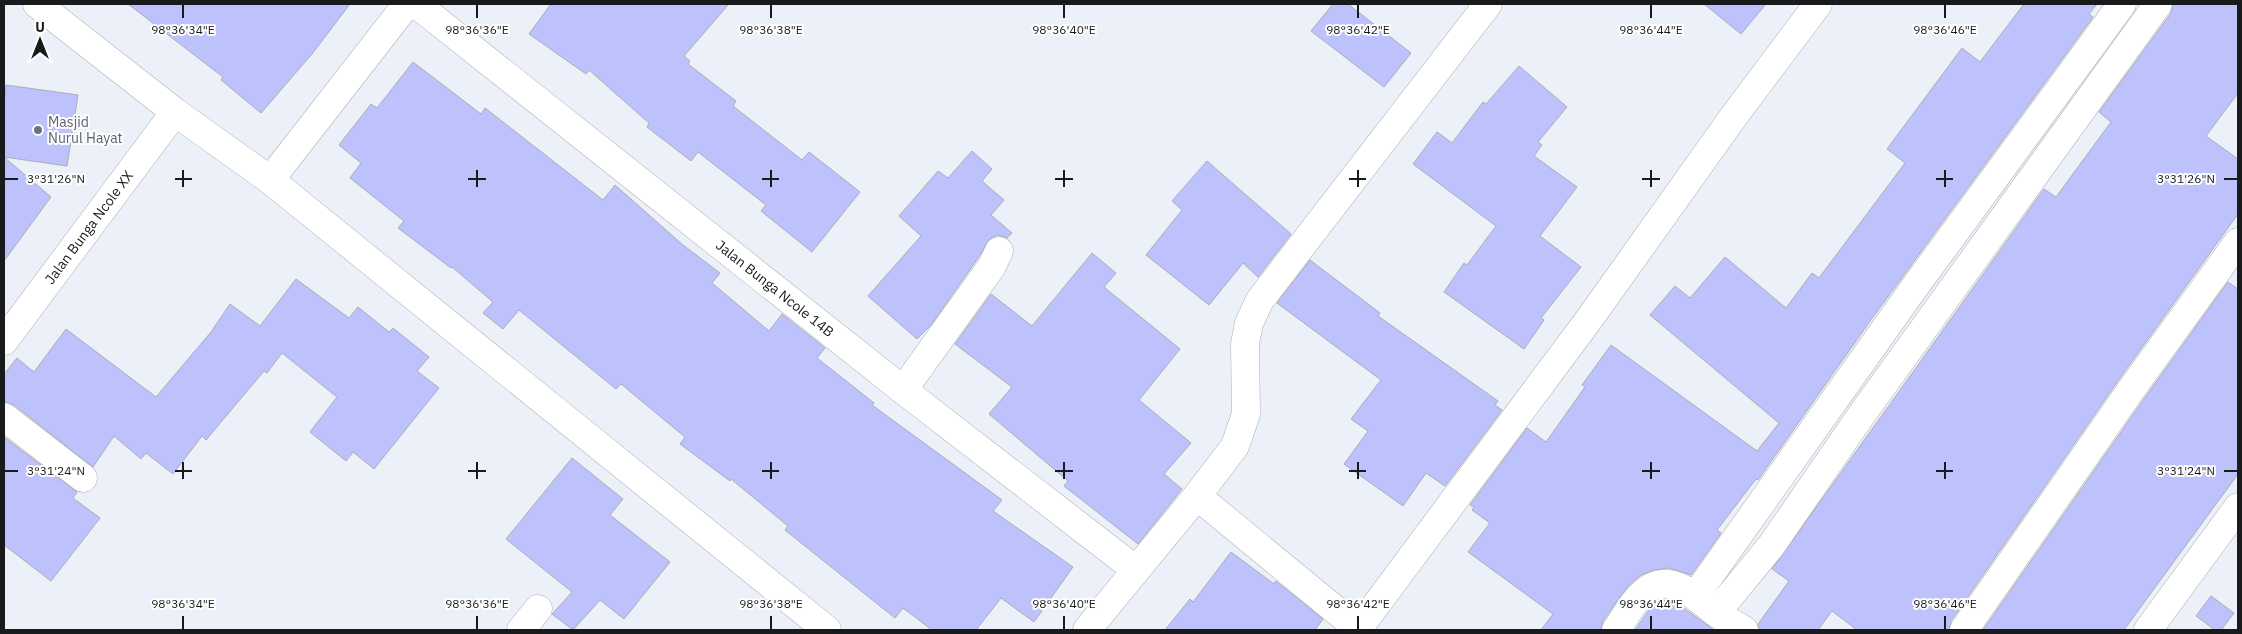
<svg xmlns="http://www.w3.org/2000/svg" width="2242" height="634" font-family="'IBM Plex Sans',sans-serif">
<rect width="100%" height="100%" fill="#ecf0f8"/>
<!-- building -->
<g fill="#bdc1fc" stroke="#acadb5">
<path d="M128,4H350L312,54L261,113L221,80L223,77Z"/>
<path d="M551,4H729L684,56L690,61L688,64L736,101L733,106L802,160L809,152L860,192L812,252L761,211L766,205L698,152L691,161L647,127L649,123L589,70L586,74L529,34Z"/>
<path d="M1333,4H1348L1411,53L1384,87L1311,31Z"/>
<path d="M1704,4H1766L1741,34Z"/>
<path d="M2024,4H2097L2089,14L2093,17L1873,317L1758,480L1756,479L1717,530L1721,533L1691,575L1668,568L1654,570L1641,575L1629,585L1619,598L1603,621L1601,630H1541L1553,614L1468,552L1490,523L1472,510L1474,507L1470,505L1527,428L1546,442L1585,387L1582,385L1611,345L1757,451L1779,423L1650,315L1675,286L1690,298L1725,257L1786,308L1812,273L1819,278L1905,163L1887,149L1962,48L1980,62Z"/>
<path d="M2173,4H2238V93L2206,136L2238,159V214L2120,378L1951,621L1949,630H1857L1832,611L1818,630H1760L1758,624L1789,581L1772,569L2044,189L2056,197L2111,122L2099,112L2171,13Z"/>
<path d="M413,62L481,114L485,108L603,200L615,185L683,245L720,273L712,283L769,331L782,314L825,348L817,358L874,403L872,405L1002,500L993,511L1073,567L1034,622L1001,598L976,630H932L903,608L895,618L785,530L788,526L731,479L730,481L680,444L685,437L621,384L616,389L519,310L503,329L483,313L493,302L452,267L451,268L398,228L404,221L350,178L361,163L339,145L371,104L377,108Z"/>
<path d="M1519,66L1567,107L1538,142L1542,145L1534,156L1577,187L1540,236L1581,267L1541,318L1544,320L1524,349L1444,292L1464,263L1467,265L1496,226L1413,164L1437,132L1452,143L1483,102L1486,104Z"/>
<path d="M6,85L78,95L67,166L4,157L51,197L4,261V103Z"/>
<path d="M972,151L992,169L982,181L1004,200L991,215L1012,233L1007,238L998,235L990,239L978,258L931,325L917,339L868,296L921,236L899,216L938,171L948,178Z"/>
<path d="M1207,161L1291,234L1258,277L1243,263L1209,305L1146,255L1182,210L1172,201Z"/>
<path d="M1092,253L1116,273L1104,287L1180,349L1139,400L1191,443L1164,474L1182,489L1138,544L1064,486L1068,481L989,414L1012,387L955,344L991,294L1032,326Z"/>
<path d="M1310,260L1380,313L1378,316L1498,401L1495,405L1502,410L1445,486L1426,473L1403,506L1344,464L1368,431L1351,419L1381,380L1277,303Z"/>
<path d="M296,279L349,318L358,307L389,332L393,328L429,357L417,371L439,388L374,469L353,452L346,461L310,432L337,397L282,353L267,373L264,371L206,440L202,436L173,474L146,453L141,459L114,436L93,467L14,405L4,402V374L17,358L34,372L66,329L156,397L211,332L230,304L260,326Z"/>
<path d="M2228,282L2238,289V474L2124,630H1983L2146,396Z"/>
<path d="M4,437L77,492L73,498L100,518L51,581L4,545Z"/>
<path d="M572,458L623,499L610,515L670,562L624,619L600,600L573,630L552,614L572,592L506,539Z"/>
<path d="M1231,552L1274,584L1276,581L1323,619L1315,630H1165L1190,599L1193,602Z"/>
<path d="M2211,596L2234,613L2221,630H2215L2196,616Z"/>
<path d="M1663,600L1678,604L1714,630H1635L1651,607Z"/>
</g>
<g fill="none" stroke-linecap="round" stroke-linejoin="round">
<defs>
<g id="minor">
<path d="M37,4L175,112L270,180L827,630"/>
<path id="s1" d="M416,4L903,390L1136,570"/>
<path d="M270,180L407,4"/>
<path id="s2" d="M4,341L175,112"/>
<path d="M903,390L992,266L999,251"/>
<path d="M4,417L83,478"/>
<path d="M1197,496L1360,630"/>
<path d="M1696,595L1914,288L2122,4"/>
<path d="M1716,613L1771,546L1860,417L2158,4"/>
<path d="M1358,629L1590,318L1734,116L1818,4"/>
<path d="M521,630L538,609"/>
<path d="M1087,630L1197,496L1235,446L1246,414L1245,344L1249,323L1260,300L1488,4"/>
<path d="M1616,630C1626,616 1635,597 1650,588C1675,573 1699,601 1718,614C1726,620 1735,625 1744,630"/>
<path d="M1964,630L2133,387L2238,242"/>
<path d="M2148,630L2238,507"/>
</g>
</defs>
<!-- minor casing -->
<use href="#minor" stroke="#abafb6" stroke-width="29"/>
<!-- minor -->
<use href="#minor" stroke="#fff" stroke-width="28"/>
</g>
<!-- ticks -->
<path fill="none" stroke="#181a1c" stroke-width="2" d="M183,5V18M477,5V18M771,5V18M1064,5V18M1358,5V18M1651,5V18M1945,5V18M183,170V187M477,170V187M771,170V187M1064,170V187M1358,170V187M1651,170V187M1945,170V187M5,179H18M175,179H192M468,179H486M762,179H779M1055,179H1073M1349,179H1366M1642,179H1660M1936,179H1953M2224,179H2237M183,462V479M477,462V479M771,462V479M1064,462V479M1358,462V479M1651,462V479M1945,462V479M5,471H18M175,471H192M468,471H486M762,471H779M1055,471H1073M1349,471H1366M1642,471H1660M1936,471H1953M2224,471H2237M183,616V629M477,616V629M771,616V629M1064,616V629M1358,616V629M1651,616V629M1945,616V629"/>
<!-- markers -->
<circle fill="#6b7280" stroke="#fefefe" stroke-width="2" cx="38" cy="130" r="5"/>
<g text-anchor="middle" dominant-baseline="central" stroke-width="4" stroke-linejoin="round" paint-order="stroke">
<!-- worship labels -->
<g font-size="14" fill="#5b616d" stroke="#fefefe" text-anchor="start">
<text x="48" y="122">Masjid<tspan x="48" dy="16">Nurul Hayat</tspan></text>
</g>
<!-- street labels -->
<g font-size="14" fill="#181a1c" stroke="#fefefe">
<text stroke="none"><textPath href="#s2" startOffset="142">Jalan Bunga Ncole XX</textPath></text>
<text stroke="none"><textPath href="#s1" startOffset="458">Jalan Bunga Ncole 14B</textPath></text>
</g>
</g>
<g font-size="12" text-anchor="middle" fill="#181a1c" stroke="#fefefe" stroke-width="4" stroke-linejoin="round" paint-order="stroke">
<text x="183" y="34">98°36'34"E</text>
<text x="477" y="34">98°36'36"E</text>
<text x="771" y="34">98°36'38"E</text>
<text x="1064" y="34">98°36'40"E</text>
<text x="1358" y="34">98°36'42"E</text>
<text x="1651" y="34">98°36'44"E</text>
<text x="1945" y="34">98°36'46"E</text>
<text x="56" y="183">3°31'26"N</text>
<text x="2186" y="183">3°31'26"N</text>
<text x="56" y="475">3°31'24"N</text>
<text x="2186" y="475">3°31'24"N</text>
<text x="183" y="608">98°36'34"E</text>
<text x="477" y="608">98°36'36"E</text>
<text x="771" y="608">98°36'38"E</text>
<text x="1064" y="608">98°36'40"E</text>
<text x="1358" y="608">98°36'42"E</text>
<text x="1651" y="608">98°36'44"E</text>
<text x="1945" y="608">98°36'46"E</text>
</g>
<!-- border -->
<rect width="2242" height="634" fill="none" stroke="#181a1c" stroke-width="10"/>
<!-- north arrow -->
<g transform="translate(40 40)" stroke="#fefefe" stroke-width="4" paint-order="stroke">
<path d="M0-4L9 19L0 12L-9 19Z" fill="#181a1c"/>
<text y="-8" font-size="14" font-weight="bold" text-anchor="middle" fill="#181a1c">U</text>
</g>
</svg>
